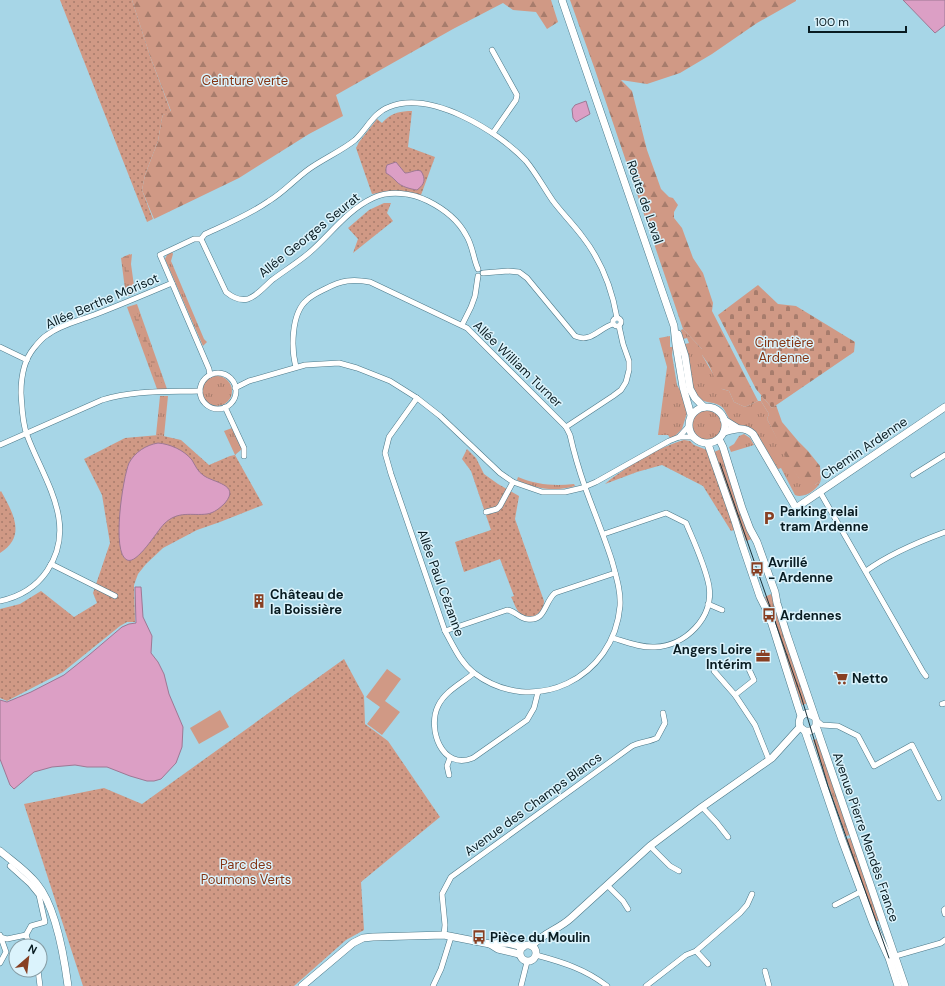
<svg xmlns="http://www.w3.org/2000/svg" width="945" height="986" font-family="'DM Sans',sans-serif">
<defs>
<pattern id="grass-tufts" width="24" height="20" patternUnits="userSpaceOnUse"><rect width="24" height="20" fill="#d09985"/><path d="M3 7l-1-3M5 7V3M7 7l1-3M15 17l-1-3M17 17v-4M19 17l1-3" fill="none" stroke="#a77c6c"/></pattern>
<pattern id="forest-firs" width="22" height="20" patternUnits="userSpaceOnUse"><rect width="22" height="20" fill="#d09985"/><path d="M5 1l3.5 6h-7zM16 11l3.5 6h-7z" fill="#a77c6c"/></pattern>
<pattern id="wetland-marsh" width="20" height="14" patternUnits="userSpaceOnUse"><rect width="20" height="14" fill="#d09985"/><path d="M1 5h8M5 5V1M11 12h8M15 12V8" fill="none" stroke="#a77c6c"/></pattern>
<pattern id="cemetery-stones" width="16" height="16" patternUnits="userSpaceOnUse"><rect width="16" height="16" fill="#d09985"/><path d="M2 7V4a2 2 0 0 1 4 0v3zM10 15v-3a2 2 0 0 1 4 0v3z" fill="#a77c6c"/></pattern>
<pattern id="park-dots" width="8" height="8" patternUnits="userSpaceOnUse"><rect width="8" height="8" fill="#d09985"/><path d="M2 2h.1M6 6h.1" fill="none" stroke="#a77c6c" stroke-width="1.8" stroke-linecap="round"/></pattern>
</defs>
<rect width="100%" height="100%" fill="#a7d6e7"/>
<!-- grass -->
<g fill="url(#grass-tufts)">
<path d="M172,252L173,254L171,261L204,339L207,342L203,346L165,259L167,255Z"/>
<path d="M132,254L131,264L135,293L126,297L121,258Z"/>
<path d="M137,304L167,389H157L127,307Z"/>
<path d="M683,329L702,349V355L722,389L729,391L734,402L745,407L758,401H761L769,414L767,419L792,467L799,478L815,485L821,480C819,489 804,499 795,495L781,468L778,469L755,431C749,427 742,427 735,424C728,421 727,412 722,407C715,401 705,404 699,398C690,389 688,357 685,344L689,343L687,338L683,339L681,330Z"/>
<path d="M670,336V347H673L672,355L677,385L681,392L687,413L682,429L675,436L670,438L668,435H658L667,367L659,338Z"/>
<circle cx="217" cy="391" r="15"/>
<path d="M160,396H168L164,436L156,435Z"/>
<circle cx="707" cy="425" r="15"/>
<path d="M232,428L242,449L235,455L224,431Z"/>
<path d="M744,434L750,438L754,445L731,452L729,447L734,444L739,436Z"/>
<path d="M721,449L752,539L746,541L714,452Z"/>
<path d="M518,477C537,485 554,486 574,484L575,486C555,492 535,489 517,480Z"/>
<path d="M771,594L808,703L802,705L765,597Z"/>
<path d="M817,739L850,835L846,836L813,740Z"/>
<path d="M851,838L880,920L875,922L846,839Z"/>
</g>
<!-- forest -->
<g fill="url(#forest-firs)">
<path d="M132,0H551L558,22L547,29L536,12L513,10L503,3L453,29L336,95L343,116L309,134L239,178L154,219L142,190L145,175L158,141L162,118L163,115L171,111L150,56Z"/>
<path d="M570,0H796V1L757,23L712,54L680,73L647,84L621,80L632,91L647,150L661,189L669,197L673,198L678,205L674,212V218L682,228L693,258L703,273L713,303L712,311L758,401L745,407L734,402L729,391L719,388L709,365L702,355V349L683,329L594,67Z"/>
<path d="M761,395L772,408L776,405L782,422L798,441L808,451L820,466L821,480L815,485L807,487C792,475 777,438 767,419L769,414L761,401Z"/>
</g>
<!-- wetland -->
<g fill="url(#wetland-marsh)">
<path d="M130,254L129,263L132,295L128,296L123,257Z"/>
<path d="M135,307L162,383H158L131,308Z"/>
</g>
<!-- cemetery -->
<path fill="url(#cemetery-stones)" d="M758,285L778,304L796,306L855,342L854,352L772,408L756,389L718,315Z"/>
<!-- park -->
<g fill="url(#park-dots)">
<path d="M60,0H132L150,56L171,112L163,115L162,118L158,141L145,175L142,190L153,219L147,222Z"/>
<path d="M408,111H412L408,147L435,157L421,195C404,190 389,191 372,194L356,148L359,142L377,119L382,123C390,114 397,112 408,111Z"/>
<path d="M384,203H391L387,213L393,221L353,253L358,239L348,228L369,210Z"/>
<path d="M159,435L181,440L209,465L230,456L235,455L263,505L220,522L197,530L163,548L146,564L138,574L134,585L135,622H127L120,626L63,672L7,701L0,698V609L20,604L41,591L74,617L97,603L93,593L110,543L102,495L84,459L125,438Z"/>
<path d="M684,440L690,441L694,445L707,450L714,466L734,530L731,531L703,486L662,465L637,472L605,484C622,469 661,446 684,440Z"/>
<path d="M467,449L476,458L484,474L498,484L519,496L515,519L544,601C544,612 532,622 521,614C516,611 514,602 511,597L514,596L500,559L464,572L455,542L491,530L471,471L462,459Z"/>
<path d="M1,491C13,513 27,536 0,553V492Z"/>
<path d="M344,659L364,696L365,724L388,741L440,817L361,882L364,930L346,940L294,986H83L24,804L104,788L142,804Z"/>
</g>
<!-- pitch -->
<g fill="#d09985">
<path d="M387,669L401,679L385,701L400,712L382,735L367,724L380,707L366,697Z"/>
<path d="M220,710L229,727L199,744L190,728Z"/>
</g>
<!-- water -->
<g fill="#dc9fc5" stroke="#9d7894">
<path d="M903,0H945V25L935,33Z"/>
<path d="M586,101L590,114L576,122L573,118L572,109L575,105Z"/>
<path d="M396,162L405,173C411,173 415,169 421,171C426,179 425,184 417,190C411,189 401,187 396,181C393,178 391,176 386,173V168L387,165Z"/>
<path d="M158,443C170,444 184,450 192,460C195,465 198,472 203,475C213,483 241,484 225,503C220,508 214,513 207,514C192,516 178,510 164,524C157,531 137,565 127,560C111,553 123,477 129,463C135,452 146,445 158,443Z"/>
<path d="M135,587H141L143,617L152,636L151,653L158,662L164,674L169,694L183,727L182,747L176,763L161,779L154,781H147L130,776L107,767H87L75,765L52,767L34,772L14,789L10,785L0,759V700L7,702L31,692L64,675L89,655L122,627L129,624L136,623Z"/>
</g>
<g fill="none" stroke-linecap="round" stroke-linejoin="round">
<defs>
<g id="minor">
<path d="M492,50L517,95L516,100L493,133"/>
<path d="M201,239L226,292C232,297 240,301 248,299C257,296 265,286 272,280C284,271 297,263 309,253C330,235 347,210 373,198C390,190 412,193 428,201C444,209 458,220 466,235C473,246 473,258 478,269"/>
<path d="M483,273L508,271L519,272L527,278L575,336C591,343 598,329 613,324"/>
<circle cx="617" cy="322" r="4"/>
<path d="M462,325L471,307L475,296L478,276"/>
<path d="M0,347L27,360"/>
<path d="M296,367C291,349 291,313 307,300C312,295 319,292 325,289C342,280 352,279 370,282L467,328L566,427L570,435C574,453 579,470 585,487C594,512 604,536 612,561C616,576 621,591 620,606C614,678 534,718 474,673C460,662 454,647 445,631L391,474L385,453L389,437L417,398"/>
<circle cx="218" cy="391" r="18"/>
<path d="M210,375L209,369L160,255L194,239H201L205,234C227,224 249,215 269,201C284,192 295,179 309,169C323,159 343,150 355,140C367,129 373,113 389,107C431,90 498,131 526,161C536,173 544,188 553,201C562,213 573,224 582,236C601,260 612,289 617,318"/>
<path d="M235,388L249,381L305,365L339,363L357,368L390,381L417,398L440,416L500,473L513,482L542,492H565L582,488L596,482L669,441L679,437H693"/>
<path d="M225,407L244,448V456"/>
<path d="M566,427L613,396L621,390L626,382L629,370V361L623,344L619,326"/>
<path d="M679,437L688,427"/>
<path d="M0,445L102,400C134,390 167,392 200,391"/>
<path d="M913,475L945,455"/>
<path d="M820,492L923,672L926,676"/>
<path d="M486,512L497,509L500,506L513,482"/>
<path d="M604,534L666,513L686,523C694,542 705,565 709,586C714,618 685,646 655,647C641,648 626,642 613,638"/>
<path d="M51,564L115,596"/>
<path d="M866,571C889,554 918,542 945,532"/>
<path d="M0,601C19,597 36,587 47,571C79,524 43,479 27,435C22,422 22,406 21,393C21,378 24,360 34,348C38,343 42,338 47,335C60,325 78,321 94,315C120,305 146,294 172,283"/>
<path d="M708,604L722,610"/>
<path d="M445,631L507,610C515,611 519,618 527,619C546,622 544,602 555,593L615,573"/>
<path d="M747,665L754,680L735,695L755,725L769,760"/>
<path d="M714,671L735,695"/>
<path d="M474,673C462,683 445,691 438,706C427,729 442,771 473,758L527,720L534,708L538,692"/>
<path d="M942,704L945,703"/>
<path d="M816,720L822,725L838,726L858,736L874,766L912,745L939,798"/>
<path d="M449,775L447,766L450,758"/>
<path d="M702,807L717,823L728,837"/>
<path d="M650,846L670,866L679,871"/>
<path d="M10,866L30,884L39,895L45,922L31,926L26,935"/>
<path d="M607,885L623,901L628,909"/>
<path d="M835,905L862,891"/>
<path d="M945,909L944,910L945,914"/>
<path d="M444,935L445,925L442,894L451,877L632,746C640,742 649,742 657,738L665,723L663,713"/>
<path d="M0,937L7,939L26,935L30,946"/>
<path d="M696,951L708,964"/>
<path d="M536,955C562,962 585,969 607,986"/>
<path d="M892,957L941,943L945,940"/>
<path d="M0,963L6,952L0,935"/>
<path d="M38,970L40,986"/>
<path d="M765,971L769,986"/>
<path d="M433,986L441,969L451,937"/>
<path d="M521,986L527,962"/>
<path d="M646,986L686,955L696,951L740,913L747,905L752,894"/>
</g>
<g id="tertiary">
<path d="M724,420L737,428"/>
<path d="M724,432C735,429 744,426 753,434L796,508L945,407"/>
<path d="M0,851C12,861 27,871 37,884C56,907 64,956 68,986"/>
<path d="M490,944L507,943L523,947"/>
<circle cx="528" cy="953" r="8"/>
<path d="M532,946C544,932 558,930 571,918L650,846L702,807L772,758L800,727"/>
<path d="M302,986L353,943L363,938L373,937L444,935L490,944L498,949L519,954"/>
</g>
<g id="secondary">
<path d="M562,0L674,326L676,345L683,387L691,415"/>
<path d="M678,334L685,356L690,389L695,398L704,407"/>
<circle cx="707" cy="425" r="18"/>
<path d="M719,439L723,447L742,508L750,529L757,542L775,592L777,603L787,635L816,720V726L811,731H805L800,727C798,720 800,715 807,713L815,717"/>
<path d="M708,444L735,521L742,544L760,597L769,615L801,716"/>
<path d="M816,726L905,986"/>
<path d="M805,731L842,840L873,923L889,958L898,986"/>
</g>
</defs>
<!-- minor casing -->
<use href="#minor" stroke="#4b7888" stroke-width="6"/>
<!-- tertiary casing -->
<use href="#tertiary" stroke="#4b7888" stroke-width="8"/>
<!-- secondary casing -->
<use href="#secondary" stroke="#4b7888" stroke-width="8"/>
<!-- minor -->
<use href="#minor" stroke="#fff" stroke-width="5"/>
<!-- tertiary -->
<use href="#tertiary" stroke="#fff" stroke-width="7"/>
<!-- secondary -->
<use href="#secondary" stroke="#fff" stroke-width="7"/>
<!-- tram -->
<path stroke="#1c323a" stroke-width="1" d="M720,463L801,696L828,786L889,958"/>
</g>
<!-- icons -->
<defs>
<symbol id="parking-bare" viewBox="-9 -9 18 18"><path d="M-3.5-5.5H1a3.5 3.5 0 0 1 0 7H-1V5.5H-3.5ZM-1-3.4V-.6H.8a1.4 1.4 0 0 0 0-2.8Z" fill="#883f22" stroke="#dbf3fc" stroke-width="2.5" paint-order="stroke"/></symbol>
<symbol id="bus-bare" viewBox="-9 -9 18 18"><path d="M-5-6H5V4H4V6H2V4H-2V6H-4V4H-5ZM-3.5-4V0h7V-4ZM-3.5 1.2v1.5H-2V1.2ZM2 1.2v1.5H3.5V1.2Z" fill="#883f22" stroke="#dbf3fc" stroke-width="2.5" paint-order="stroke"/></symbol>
<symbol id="building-bare" viewBox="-9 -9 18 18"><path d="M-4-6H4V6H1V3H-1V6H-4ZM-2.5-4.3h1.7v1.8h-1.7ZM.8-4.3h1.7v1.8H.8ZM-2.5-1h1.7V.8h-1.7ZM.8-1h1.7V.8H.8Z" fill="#883f22" stroke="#dbf3fc" stroke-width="2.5" paint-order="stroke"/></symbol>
<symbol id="office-bare" viewBox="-9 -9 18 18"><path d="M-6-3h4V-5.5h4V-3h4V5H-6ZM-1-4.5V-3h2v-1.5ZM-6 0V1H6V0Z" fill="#883f22" stroke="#dbf3fc" stroke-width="2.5" paint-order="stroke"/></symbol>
<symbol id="supermarket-bare" viewBox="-9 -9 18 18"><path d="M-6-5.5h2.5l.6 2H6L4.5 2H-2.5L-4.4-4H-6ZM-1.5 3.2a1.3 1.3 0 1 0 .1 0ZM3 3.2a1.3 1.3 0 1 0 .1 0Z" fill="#883f22" stroke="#dbf3fc" stroke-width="2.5" paint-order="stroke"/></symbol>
</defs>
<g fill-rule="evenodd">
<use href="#parking-bare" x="759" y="508" width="20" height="20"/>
<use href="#bus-bare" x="747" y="559" width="20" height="20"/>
<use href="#building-bare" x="249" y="591" width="20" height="20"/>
<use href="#bus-bare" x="759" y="605" width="20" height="20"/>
<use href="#office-bare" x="753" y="646" width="20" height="20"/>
<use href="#supermarket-bare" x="831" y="668" width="20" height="20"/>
<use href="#bus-bare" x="469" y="927" width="20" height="20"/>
</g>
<g text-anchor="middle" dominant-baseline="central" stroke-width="3" stroke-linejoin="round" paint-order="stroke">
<!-- park labels -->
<g font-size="13" fill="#843412" stroke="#dbf3fc">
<text x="245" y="80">Ceinture verte</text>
<text x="784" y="342">Cimetière<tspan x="784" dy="15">Ardenne</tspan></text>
<text x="246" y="864">Parc des<tspan x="246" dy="15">Poumons Verts</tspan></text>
</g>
<!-- street labels -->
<g font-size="13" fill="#091c22" stroke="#dbf3fc">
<text transform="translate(645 202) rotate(71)">Route de Laval</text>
<text transform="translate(309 235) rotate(-39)">Allée Georges Seurat</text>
<text transform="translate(102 301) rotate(-23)">Allée Berthe Morisot</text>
<text transform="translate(518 364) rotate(44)">Allée William Turner</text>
<text transform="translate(864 448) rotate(-34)">Chemin Ardenne</text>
<text transform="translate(441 583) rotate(70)">Allée Paul Cézanne</text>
<text transform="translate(533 804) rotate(-36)">Avenue des Champs Blancs</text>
<text transform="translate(866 837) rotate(71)">Avenue Pierre Mendès France</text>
</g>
<!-- poi labels -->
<g font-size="13" font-weight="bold" fill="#091c22" stroke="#dbf3fc" text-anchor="start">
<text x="780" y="511">Parking relai<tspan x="780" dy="15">tram Ardenne</tspan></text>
<text x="768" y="562">Avrillé<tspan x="768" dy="15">- Ardenne</tspan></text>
<text x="270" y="594">Château de<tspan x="270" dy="15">la Boissière</tspan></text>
<text x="780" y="615">Ardennes</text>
<text x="752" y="649" text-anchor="end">Angers Loire<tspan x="752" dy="15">Intérim</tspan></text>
<text x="852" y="678">Netto</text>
<text x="490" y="937">Pièce du Moulin</text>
</g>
</g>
<!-- north arrow -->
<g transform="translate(28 958) rotate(28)"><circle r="19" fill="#dbf3fc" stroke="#879da5"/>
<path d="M0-3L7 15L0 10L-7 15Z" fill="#883f22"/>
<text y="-6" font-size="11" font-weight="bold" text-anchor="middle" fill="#091c22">N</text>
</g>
<!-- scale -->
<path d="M809 26v6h97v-6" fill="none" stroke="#091c22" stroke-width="2"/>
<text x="815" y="26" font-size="12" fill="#091c22" stroke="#dbf3fc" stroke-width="3" paint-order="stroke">100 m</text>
</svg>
